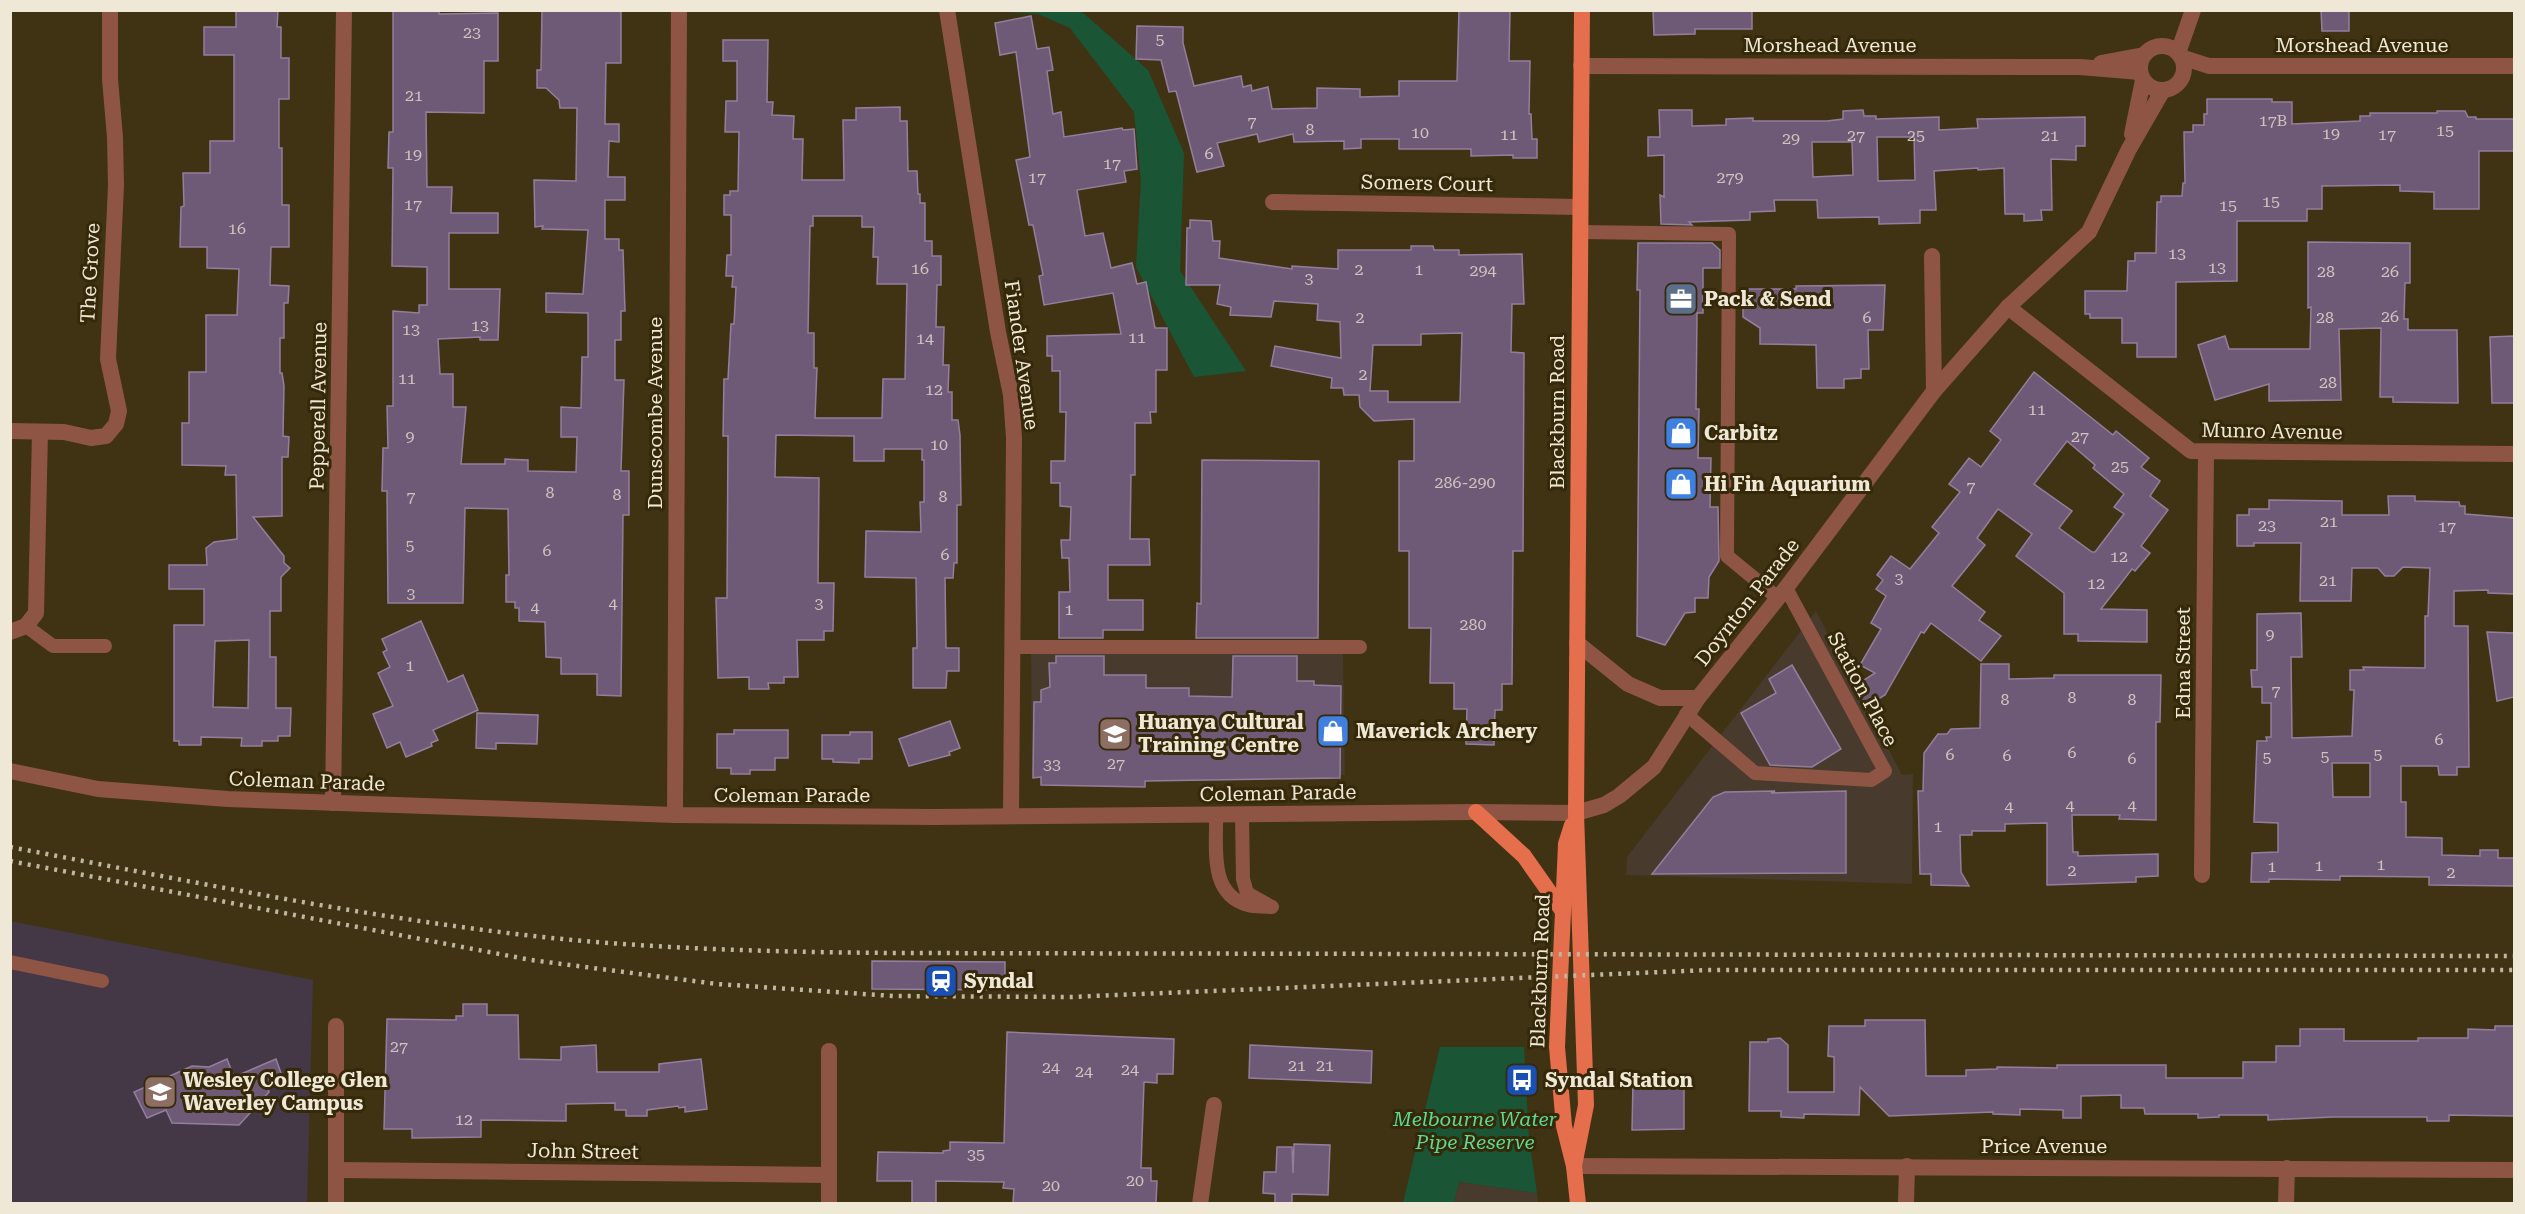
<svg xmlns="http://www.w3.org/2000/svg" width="2525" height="1214" font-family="'Roboto Serif',serif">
<rect width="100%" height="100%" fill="#3f3314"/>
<!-- commercial -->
<g fill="#483a2c">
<path d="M1816,611L1902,775L1913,774L1912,884L1626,875L1627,857Z"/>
<path d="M1031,652H1343L1345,775H1032Z"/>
<path d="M1459,1182L1537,1193L1538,1203L1454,1204Z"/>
</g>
<!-- education -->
<path fill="#443847" d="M10,921L313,980L307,1203H11Z"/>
<!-- green -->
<g fill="#1a5636">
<path d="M988,11H1081L1148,70L1184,153L1180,271L1246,371L1194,377L1136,267L1141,181L1134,112L1070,28L1038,14Z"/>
<path d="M1440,1047H1524L1529,1138L1537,1193L1459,1182L1454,1203H1403Z"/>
</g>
<!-- building -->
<g fill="#6e5a76" stroke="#947e9c" stroke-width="1.5" fill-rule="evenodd">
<path d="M236,10H278L277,27H281V58H289V99H279V148H282V205H289V247H271L270,285L289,286L288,303H284V338H280V373H282L284,386L283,436L289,437L288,457H282V516L253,517L284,556V563L290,568L281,577V611H270V657H276V708H291L290,736H278V741H262V746H241L242,738L201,737V745H179V741H174V625H204V589H169V565H207L206,548L214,542L237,539L236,475H225L226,466L182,465V423H189V372H206V315H237L239,269L207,268V247H180L181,207L184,206L183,173H210V141H234V55H204V27H236ZM249,640L248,708L213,707L215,641Z"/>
<path d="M393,10H439V14L498,13V61H484V113L426,112L427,187H452L451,213H498V233H449V289H500L498,340H480V337L438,339L440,374H453V407H466L461,464H505V459L528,460V471L576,472L577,437H561V407L581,408L582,357H588V313L546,312V293L583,294L588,230L542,229L543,226L535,227L534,180L576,181L577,108H560L559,100L546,88H537V70H541L542,10L621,11V63H606L605,124H619V142L609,141L608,177H625V200H605V239H619V250H623L625,311H621V340H615V380H624L621,471H629V515H623L621,696L597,695V674H561V658L546,657L545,622L519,621V608H515V602H506V575H509L508,509L465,508L463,603H388L387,491H382L383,448H388L387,406H393V311L419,313V305H427V267L392,266L393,168H388L389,132H393Z"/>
<path d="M1459,10H1510L1509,61H1530L1529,114H1531L1532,139H1537V158H1513V155L1471,156V149H1399V139H1361V148L1344,149V141L1294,142L1293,134L1259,142L1257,134L1217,143L1224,166L1197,172L1176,91L1169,92L1161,60L1136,59L1137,26L1183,27V43L1194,86L1241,76L1243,87L1251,85L1252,91L1268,87L1272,109L1317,108V88L1360,89V97L1399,96V81H1457Z"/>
<path d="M1653,10H1752V29H1695V34L1654,35Z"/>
<path d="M2321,10H2349V31H2322Z"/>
<path d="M1031,16L1037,49L1049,47L1053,70L1047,71L1053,114L1061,112L1064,137L1122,128L1123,130L1134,129L1137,169L1124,171L1126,182L1077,190L1085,236L1103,233L1111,268L1132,263L1137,284L1146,282L1155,328H1167V370H1156V412H1150L1151,423H1135V475H1131L1130,539H1149L1150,565H1108V600H1143V630H1103V638H1059V592H1070L1069,558H1062L1061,540H1070L1071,507L1060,506V483H1051V461H1065L1066,412H1060V371H1052V356H1047V336L1121,334L1113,293L1044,305L1039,276L1043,275L1033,225H1029L1016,160L1030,157L1016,52L1000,55L995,23Z"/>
<path d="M723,40H768L767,102H773L772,115L794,116L793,139H803L802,180H844L843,120H856V108L900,107V121H907L908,171H917L918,194H920V203H925V241H932V256H941V285H937L936,327H944L943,365H949L948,392H952V420H958L960,435L961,505H957V563H954L953,578H945L946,648H959V671H947L946,688H913V648H917L916,578L865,577L866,531L921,532L920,502H924V460H922V449H884V461H854V436L776,435L775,477L819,478L818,583H834L833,631H824V640H797L798,677H784V683H768L769,689H749V677L718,678L716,598H727L728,436H723L724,379H728L731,324H734L736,287H732L733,276H726L727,255H731V215H724V195H730V191H738L739,132H725L726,101H737V61H723ZM813,216H862V227H874L873,257H878L877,284H907L905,379H883L882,418H815L817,368H814V333H808L810,226H813Z"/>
<path d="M2207,99H2272V102H2292V124L2360,121V116H2370V113H2437V111H2465L2468,117H2476V119H2514V151H2479V209H2434V192L2400,191V185L2322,186V209H2307V221H2237V281L2176,282V357H2137V343H2122V318H2090V314H2085V291H2127L2128,261H2135V253H2156L2157,202H2161V196H2182L2183,183H2185L2184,132H2193V125H2204V114H2207Z"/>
<path d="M1659,110H1692V126L1726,125V119L1753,118V121H1827L1843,119V111L1863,110L1864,116H1876V119L1939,117V130L1978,128L1977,119L2085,117V146H2076V160L2051,159L2052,210H2041L2042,220L2024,221V214H2005L2004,168L1978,170V168L1934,171L1936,210H1920V223L1879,224V217L1818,218L1817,200H1774L1775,211L1750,212V220L1689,222L1692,225L1661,224L1660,195L1664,197V155L1648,156V137H1660ZM1877,137H1914L1915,180L1878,181ZM1812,142H1852L1853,175L1813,177Z"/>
<path d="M1190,220L1211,221L1213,241H1220L1219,258L1292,269V266L1338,269V250H1411V246H1433L1434,250H1459V255L1522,254L1524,304H1512L1511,352L1524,353L1523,551H1513L1512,684H1502V710H1495L1494,745L1466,744L1467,709H1454V683H1430L1431,628H1409V551H1399V461H1414V419L1374,421L1360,407L1359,395H1344L1343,388H1331L1332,378L1271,366L1275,346L1341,358L1340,322L1317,320L1318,304L1274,301L1271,317L1230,315L1231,307L1217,304L1220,285H1186L1187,228H1190ZM1462,333L1460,402H1388V391H1370L1373,345H1421V334Z"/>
<path d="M2308,242L2410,243V283H2405L2404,319H2408V330H2457L2458,403L2393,402V397H2380L2381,328L2339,329L2341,400L2269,401V384L2215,400L2198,345L2225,336L2229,349H2310L2311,307L2308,308Z"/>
<path d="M1638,243H1712L1720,250V268H1703V313H1697L1696,409H1699L1698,458H1711L1710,507H1718L1719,561L1709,577L1708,598H1695V612L1685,613L1665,645L1637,636L1640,290H1637Z"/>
<path d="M1885,285L1883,330H1868L1869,369H1861V378L1844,379V388H1817L1816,345L1760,344V328L1743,317V307H1739V289H1796V286Z"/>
<path d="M2514,336V403H2492L2490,337Z"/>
<path d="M2034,372L2113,435L2116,431L2149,458L2141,467L2160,481L2150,496L2168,510L2141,546L2150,553L2135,571L2132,569L2101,609L2147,610V642L2078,641V634H2064V593L2016,556L2032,534L1998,509L1977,538L1985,545L1952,586L1985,612L1979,620L2001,636L1981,661L1931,623L1924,633L1921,632L1885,695L1867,706L1855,686L1875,673L1860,665L1881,629L1871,623L1886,596L1876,589L1883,580L1877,575L1891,556L1910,569L1939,533L1932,527L1960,492L1949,484L1969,458L1981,467L2001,440L1990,431ZM2067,441L2095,465L2093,468L2124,494L2114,507L2124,514L2095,552H2092L2059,528L2072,511L2034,484Z"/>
<path d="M1202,460L1319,461L1318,638H1196L1197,603L1201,604Z"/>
<path d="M2388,496H2415V501L2459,502L2460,506H2465V514L2514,518V594L2488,593V590L2454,591V626H2468L2469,767H2457V775H2439L2438,766H2401V802H2406V837L2442,838V855L2480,856V850H2498V858H2514V886L2429,885V877L2340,876V880L2269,879V882H2251L2252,853L2278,852V823L2254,822L2257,741H2267L2266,737H2271V703H2262V687H2252L2251,670H2257V614L2301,613L2302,657H2291L2292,738L2352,736L2354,690H2350V670H2364L2363,667L2425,668V616H2428L2430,568L2403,567L2394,576H2385L2378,568H2352L2351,601H2300L2301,543H2254V546H2237V515H2249V509H2269V500L2342,501V515H2389ZM2332,763H2370V797H2333Z"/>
<path d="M421,621L448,682L463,675L478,710L433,730L438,740L431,743L432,746L406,757L400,742L387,748L373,714L393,706L378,673L390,667L383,652L387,650L382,639Z"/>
<path d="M2487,632L2514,633V697L2497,701Z"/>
<path d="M1056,656H1104V675H1146V688H1189V696L1232,697L1233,656H1297V681H1314V685L1341,686L1340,778L1145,781V787L1041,785V777L1033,778L1034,702H1041V690L1050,687L1049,663H1056Z"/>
<path d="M1981,664H2009V679L2054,678V675H2161L2160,722H2156V820L2119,819L2120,815H2072L2073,852H2078V856L2158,854V876L2136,877V882L2047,885V823L2005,824V831H1972V835H1960L1961,872L1969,886L1931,885V874H1920L1918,791H1923L1924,753L1938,734H1947L1951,729L1980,728Z"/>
<path d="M1792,665L1841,749L1812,767L1770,765L1741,713L1776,693L1769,679Z"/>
<path d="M477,713L538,715L537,744L496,743V749L476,748Z"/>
<path d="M950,721L960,748L949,752L950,755L909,766L899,739Z"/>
<path d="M734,730H788V758H775V770H750V774H731V768H717V734H734Z"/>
<path d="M850,732H872V759H859V763L833,762V759H822V735H850Z"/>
<path d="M1775,791L1771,793L1846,791V873L1652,874L1713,797L1725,792Z"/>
<path d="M872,961L1005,962V990L872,989Z"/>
<path d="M463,1004H487V1015H518L519,1059L561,1060V1047L596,1045L597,1072H659V1064L701,1059L707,1109L685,1112V1107L679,1108L678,1106L647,1110V1116H626V1110H615V1103L566,1104V1121L481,1120V1137L412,1138V1129H384L387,1019L456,1020V1016H463Z"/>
<path d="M1865,1020H1925L1926,1076H1966V1070L1997,1069V1067L2057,1068V1065H2166V1078H2243V1062H2276V1046H2300V1029H2344V1041H2418V1038H2468V1029L2495,1030V1026H2514V1116L2449,1115V1121H2427V1117H2333L2268,1120V1115H2219V1117L2198,1118V1114H2145L2144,1108H2121V1095L2081,1096V1118H2063V1110L2020,1109V1115L1993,1114V1112L1889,1116L1860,1087L1859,1115L1804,1114V1118L1781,1117V1111H1749L1750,1042H1768V1039L1780,1038L1788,1045V1092H1834V1057L1828,1056L1829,1026H1865Z"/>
<path d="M1007,1032L1174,1039L1173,1074H1157V1083L1144,1082L1141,1168H1151V1181H1157L1156,1203H1013L1014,1189L1003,1188L1004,1182L936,1181V1203H912V1181H877L878,1152L943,1153V1151L950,1150V1142L1004,1143Z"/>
<path d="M1250,1045L1372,1051L1371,1083L1249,1078Z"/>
<path d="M227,1059L234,1077L276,1059L281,1073L268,1087L269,1092L239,1125L172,1123L166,1110L147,1118L134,1092L192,1066L209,1067Z"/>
<path d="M1662,1080L1684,1081V1129L1632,1130L1633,1082Z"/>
<path d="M1294,1144L1330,1145L1328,1195L1292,1194V1203H1275V1194L1263,1193L1264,1172H1276L1277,1147H1292L1293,1173Z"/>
</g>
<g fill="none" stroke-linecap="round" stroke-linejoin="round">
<!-- service -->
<g stroke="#8f5544" stroke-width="14">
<path d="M1580,232L1729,234L1727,556L1778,598"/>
<path d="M26,626L53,646H105"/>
<path d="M1012,647H1360"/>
<path d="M1686,714L1755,773L1871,780L1885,771L1786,588"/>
<path d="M1216,814C1217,847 1208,894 1248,905C1255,907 1264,906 1272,907"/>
<path d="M1242,814L1243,879L1247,893L1270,906"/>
<path d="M10,962L102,981"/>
</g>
<!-- minor -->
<g stroke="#8f5544" stroke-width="16">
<path d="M947,10L998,332L1011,395L1014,438L1011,816"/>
<circle cx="2162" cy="68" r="22"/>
<path d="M2178,53L2193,10"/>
<path d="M2181,57L2209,66H2514"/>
<path d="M2101,63L2144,55"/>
<path d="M1581,66L2080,67L2140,72"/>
<path d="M2132,134L2143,80"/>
<path d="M1273,202L1580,207"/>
<path d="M1932,256L1934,391"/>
<path d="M2008,307L2191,451L2514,454"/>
<path d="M10,431L64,432L91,438L106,436L116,424L119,411L108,359L116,185L115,137L110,79V10"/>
<path d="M10,632L26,626L36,613L40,432"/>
<path d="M1577,643L1628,684L1660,698H1698"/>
<path d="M333,803L344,10"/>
<path d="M1576,813L1604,805L1619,796L1654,767L1698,698L1786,588L1934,391L2008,307L2089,232L2129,149L2163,90"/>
<path d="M675,815L679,10"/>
<path d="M2202,875L2206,452"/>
<path d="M336,1026V1204"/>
<path d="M1574,1166L2514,1170"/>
<path d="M337,1170L829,1175"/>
<path d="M829,1204V1051"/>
<path d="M1200,1204L1214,1105"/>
<path d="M1906,1204L1907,1166"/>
<path d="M2286,1204L2287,1168"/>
</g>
<!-- tertiary -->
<path stroke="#8f5544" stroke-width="16" d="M10,771L98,789L228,799L675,815L935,817L1476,812L1576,813"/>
<!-- primary -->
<g stroke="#e56e4c" stroke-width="16">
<path d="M1476,812L1524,856L1562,910"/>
<path d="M1572,825L1566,844L1557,1047L1564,1126L1574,1166L1578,1204"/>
<path d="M1574,1166L1586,1105L1576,813L1582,10"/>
</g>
<!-- rail -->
<g stroke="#bfb7a1" stroke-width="4.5" stroke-dasharray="3 6" stroke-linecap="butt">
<path d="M10,847C184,880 357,916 533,936C653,949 773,952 894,953L2514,956"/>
<path d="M10,861L531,960L717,984L893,996L1070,997L1708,970H2514"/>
</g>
</g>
<!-- icons -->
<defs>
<symbol id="office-square" viewBox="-11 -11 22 22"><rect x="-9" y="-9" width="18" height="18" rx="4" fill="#5c6f8a" stroke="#352909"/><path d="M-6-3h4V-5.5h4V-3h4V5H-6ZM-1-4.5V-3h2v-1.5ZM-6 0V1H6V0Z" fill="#fff"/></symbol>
<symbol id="shop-square" viewBox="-11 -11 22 22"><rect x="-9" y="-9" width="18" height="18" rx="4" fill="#3f7fe0" stroke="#352909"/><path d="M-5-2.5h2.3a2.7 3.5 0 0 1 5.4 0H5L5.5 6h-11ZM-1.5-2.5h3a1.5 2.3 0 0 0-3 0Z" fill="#fff"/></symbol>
<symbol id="university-square" viewBox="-11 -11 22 22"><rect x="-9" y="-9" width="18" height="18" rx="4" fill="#8d6e63" stroke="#352909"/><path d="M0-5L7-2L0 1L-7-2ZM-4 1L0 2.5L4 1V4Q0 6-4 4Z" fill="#fff"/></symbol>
<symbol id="station-square" viewBox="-11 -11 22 22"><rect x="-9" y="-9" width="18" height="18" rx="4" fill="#1a4fb4" stroke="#352909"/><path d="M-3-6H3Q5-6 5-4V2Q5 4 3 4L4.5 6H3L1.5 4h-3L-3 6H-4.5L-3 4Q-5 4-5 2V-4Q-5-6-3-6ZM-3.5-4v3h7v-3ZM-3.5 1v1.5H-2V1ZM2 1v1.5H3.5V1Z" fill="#fff"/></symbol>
<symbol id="bus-square" viewBox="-11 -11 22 22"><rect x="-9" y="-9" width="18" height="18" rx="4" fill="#1a4fb4" stroke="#352909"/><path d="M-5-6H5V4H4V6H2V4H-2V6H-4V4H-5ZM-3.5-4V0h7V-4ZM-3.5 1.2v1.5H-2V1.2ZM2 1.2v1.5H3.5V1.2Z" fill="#fff"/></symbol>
<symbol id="school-square" viewBox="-11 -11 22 22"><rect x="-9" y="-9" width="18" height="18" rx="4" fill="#8d6e63" stroke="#352909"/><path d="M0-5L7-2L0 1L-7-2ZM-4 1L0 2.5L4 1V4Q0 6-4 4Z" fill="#fff"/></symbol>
</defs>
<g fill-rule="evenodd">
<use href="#office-square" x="1662" y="280" width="38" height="38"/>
<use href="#shop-square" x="1662" y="414" width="38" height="38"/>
<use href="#shop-square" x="1662" y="465" width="38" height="38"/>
<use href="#shop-square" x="1314" y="712" width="38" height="38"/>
<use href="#university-square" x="1096" y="715" width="38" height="38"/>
<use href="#station-square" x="922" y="962" width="38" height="38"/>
<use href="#bus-square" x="1503" y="1061" width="38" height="38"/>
<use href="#school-square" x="141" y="1073" width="38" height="38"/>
</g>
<g text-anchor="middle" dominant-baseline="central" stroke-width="6" stroke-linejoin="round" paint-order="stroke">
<!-- number labels -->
<g font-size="16" fill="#cfc4be">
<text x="472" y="32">23</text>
<text x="1160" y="39">5</text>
<text x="414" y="95">21</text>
<text x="2273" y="120">17B</text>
<text x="1252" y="121">7</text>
<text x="1310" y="129">8</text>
<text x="2445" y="130">15</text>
<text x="1420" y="132">10</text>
<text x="2331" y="133">19</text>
<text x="1509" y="134">11</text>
<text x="2387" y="134">17</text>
<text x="1856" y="135">27</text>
<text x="1916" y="135">25</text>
<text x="2050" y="135">21</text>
<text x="1791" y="138">29</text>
<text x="1209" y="153">6</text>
<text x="413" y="154">19</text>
<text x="1112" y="163">17</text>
<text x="1037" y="177">17</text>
<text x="1730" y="177">279</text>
<text x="2271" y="201">15</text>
<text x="413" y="204">17</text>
<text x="2228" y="205">15</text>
<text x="237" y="228">16</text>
<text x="2177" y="253">13</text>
<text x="2217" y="267">13</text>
<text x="920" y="268">16</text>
<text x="1359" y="269">2</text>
<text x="1419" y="269">1</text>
<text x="1483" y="270">294</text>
<text x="2326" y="271">28</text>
<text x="2390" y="271">26</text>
<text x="1309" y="278">3</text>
<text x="2390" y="316">26</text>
<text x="1360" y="317">2</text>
<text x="1867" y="317">6</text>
<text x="2325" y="317">28</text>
<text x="480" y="325">13</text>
<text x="411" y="329">13</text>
<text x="1137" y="337">11</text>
<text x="925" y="338">14</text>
<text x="1363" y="374">2</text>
<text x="407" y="378">11</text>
<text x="2328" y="382">28</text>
<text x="934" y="389">12</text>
<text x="2037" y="409">11</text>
<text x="410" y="436">9</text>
<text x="2080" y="436">27</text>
<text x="939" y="444">10</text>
<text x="2120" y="466">25</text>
<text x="1465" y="482">286-290</text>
<text x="1971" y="486">7</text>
<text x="550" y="492">8</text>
<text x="617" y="494">8</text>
<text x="411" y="496">7</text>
<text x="943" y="496">8</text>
<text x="2329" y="521">21</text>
<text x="2267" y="525">23</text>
<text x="2447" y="526">17</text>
<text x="410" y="545">5</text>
<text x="547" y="550">6</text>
<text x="945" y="554">6</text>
<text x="2119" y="556">12</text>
<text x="1899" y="578">3</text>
<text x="2328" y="580">21</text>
<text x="2096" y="583">12</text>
<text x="411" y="593">3</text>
<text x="613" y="603">4</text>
<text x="819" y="603">3</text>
<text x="535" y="607">4</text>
<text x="1069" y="609">1</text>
<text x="1473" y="624">280</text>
<text x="2270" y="634">9</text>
<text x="410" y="665">1</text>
<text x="2276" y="690">7</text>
<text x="2072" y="697">8</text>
<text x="2005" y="699">8</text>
<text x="2132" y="699">8</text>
<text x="2439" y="739">6</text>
<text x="2072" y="752">6</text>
<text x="1950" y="754">6</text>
<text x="2378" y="754">5</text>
<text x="2007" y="755">6</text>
<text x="2325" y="756">5</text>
<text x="2267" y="757">5</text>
<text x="2132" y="758">6</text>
<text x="1116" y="763">27</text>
<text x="1052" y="764">33</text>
<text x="2070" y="805">4</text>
<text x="2132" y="805">4</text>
<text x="2009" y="806">4</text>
<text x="1938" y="826">1</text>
<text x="2381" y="864">1</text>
<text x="2319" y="865">1</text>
<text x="2272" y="866">1</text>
<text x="2072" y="870">2</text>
<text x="2451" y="872">2</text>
<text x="399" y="1046">27</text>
<text x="1297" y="1065">21</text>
<text x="1325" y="1065">21</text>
<text x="1051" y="1067">24</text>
<text x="1130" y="1069">24</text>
<text x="1084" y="1071">24</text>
<text x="464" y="1119">12</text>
<text x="976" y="1154">35</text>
<text x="1135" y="1180">20</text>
<text x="1051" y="1185">20</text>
</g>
<!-- street labels -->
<g font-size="20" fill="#efe8d6" stroke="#352909">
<text x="1830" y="45">Morshead Avenue</text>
<text x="2362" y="45">Morshead Avenue</text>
<text transform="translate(1427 183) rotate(1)">Somers Court</text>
<text transform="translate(90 273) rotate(-87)">The Grove</text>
<text transform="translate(1022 355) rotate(82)">Fiander Avenue</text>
<text transform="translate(318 406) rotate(-89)">Pepperell Avenue</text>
<text transform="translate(1557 412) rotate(-90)">Blackburn Road</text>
<text transform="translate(655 413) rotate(-90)">Dunscombe Avenue</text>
<text transform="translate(2272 431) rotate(1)">Munro Avenue</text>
<text transform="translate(1747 602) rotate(-52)">Doynton Parade</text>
<text transform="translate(2183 663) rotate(-90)">Edna Street</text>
<text transform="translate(1863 689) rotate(62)">Station Place</text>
<text transform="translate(307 781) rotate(2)">Coleman Parade</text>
<text transform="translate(1278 793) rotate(-1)">Coleman Parade</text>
<text x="792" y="795">Coleman Parade</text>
<text transform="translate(1540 971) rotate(-88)">Blackburn Road</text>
<text x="2044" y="1146">Price Avenue</text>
<text transform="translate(583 1151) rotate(1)">John Street</text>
</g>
<!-- poi labels -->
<g font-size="20" font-weight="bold" fill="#efe8d6" stroke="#352909" text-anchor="start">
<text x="1704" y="299">Pack &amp; Send</text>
<text x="1704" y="433">Carbitz</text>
<text x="1704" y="484">Hi Fin Aquarium</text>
<text x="1138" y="722">Huanya Cultural<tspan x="1138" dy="23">Training Centre</tspan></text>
<text x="1356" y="731">Maverick Archery</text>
<text x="964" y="981">Syndal</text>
<text x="183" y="1080">Wesley College Glen<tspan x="183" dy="23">Waverley Campus</tspan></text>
<text x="1545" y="1080">Syndal Station</text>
</g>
<!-- park labels -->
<g font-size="20" font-style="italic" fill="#5bdb94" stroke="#352909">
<text x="1475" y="1119">Melbourne Water<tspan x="1475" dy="23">Pipe Reserve</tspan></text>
</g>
</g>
<!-- border -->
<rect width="2525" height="1214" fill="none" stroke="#efe8d6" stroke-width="24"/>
</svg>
